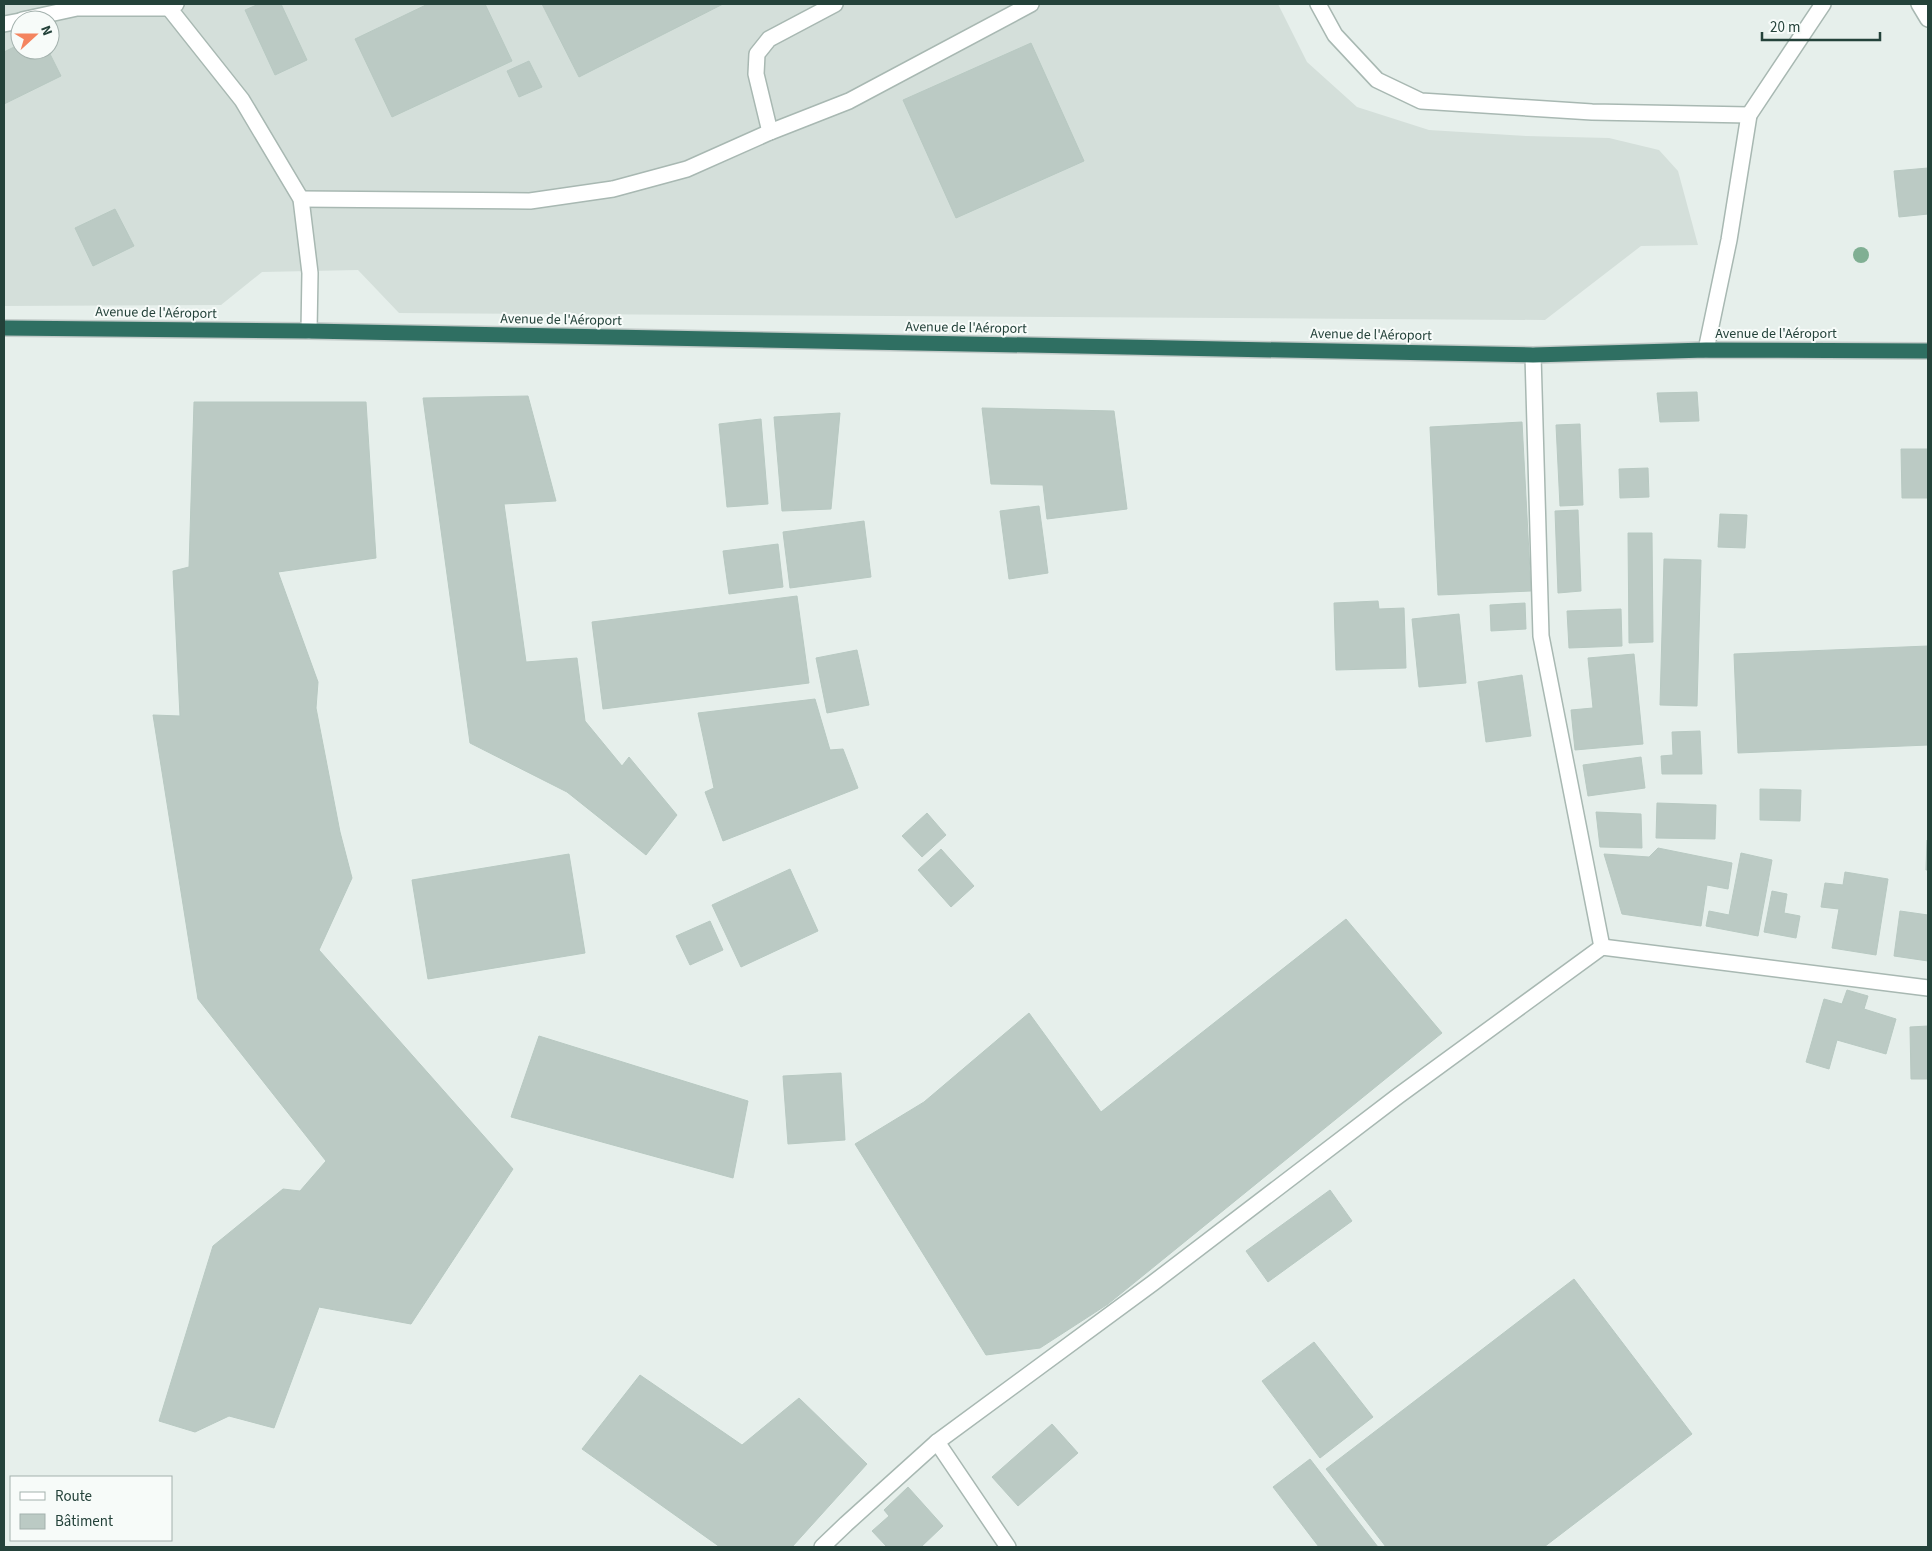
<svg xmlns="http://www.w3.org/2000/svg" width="1932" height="1551" font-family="'Source Sans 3',sans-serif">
<rect width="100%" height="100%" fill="#e6efeb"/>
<!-- built -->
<path fill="#d4dfda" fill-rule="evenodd" d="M4,4H1278L1307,62L1357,107L1429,130L1526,136L1609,138L1659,150L1678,171L1698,245L1641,246L1545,320L399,313L358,270L262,272L221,305L4,306ZM20,20H50V50H20Z"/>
<!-- building -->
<g fill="#bbcac4" stroke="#b8c9c2">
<path d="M259,4H281L307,60L275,75L245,10Z"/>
<path d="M428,4H485L512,61L392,117L355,39Z"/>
<path d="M542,4H723L579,77Z"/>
<path d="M1031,43L1084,161L956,218L903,100Z"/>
<path d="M20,44V50H48L61,76L4,104V52Z"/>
<path d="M529,61L542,87L519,97L507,71Z"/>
<path d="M1928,168V214L1899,217L1894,171Z"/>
<path d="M115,209L134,246L93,266L75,228Z"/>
<path d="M1697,392L1699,421L1660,422L1657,393Z"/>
<path d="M528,396L556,501L504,504L526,662L577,658L585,721L622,766L629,757L677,815L646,855L567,792L470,743L423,398Z"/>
<path d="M194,402H366L376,558L278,572L318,682L316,708L340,832L352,878L319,950L513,1169L411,1324L319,1307L274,1428L229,1416L195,1432L159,1421L213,1246L283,1189L300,1191L326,1161L198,999L153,715L180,716L173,571L189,567Z"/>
<path d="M982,408L1114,411L1127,509L1047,519L1043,485L991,484Z"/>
<path d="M840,413L831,509L782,511L774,417Z"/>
<path d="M761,419L768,504L727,507L719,424Z"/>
<path d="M1522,422L1531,591L1438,595L1430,427Z"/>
<path d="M1580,424L1583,505L1560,506L1556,425Z"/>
<path d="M1901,449H1928V498H1902Z"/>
<path d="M1648,468L1649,497L1620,498L1619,469Z"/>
<path d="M1039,506L1048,573L1009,579L1000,511Z"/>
<path d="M1578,510L1581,591L1558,593L1555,511Z"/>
<path d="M1720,514L1747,515L1745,548L1718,547Z"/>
<path d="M864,521L871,577L790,588L783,532Z"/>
<path d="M1628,533H1652L1653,642L1629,643Z"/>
<path d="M778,544L783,587L729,594L723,551Z"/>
<path d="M1664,559L1701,560L1697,706L1660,705Z"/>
<path d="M797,596L809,683L603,709L592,622Z"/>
<path d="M1378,601L1379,609L1404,608L1406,668L1336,670L1334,603Z"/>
<path d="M1525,603L1526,629L1491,631L1490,605Z"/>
<path d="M1621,609L1622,646L1569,648L1567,611Z"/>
<path d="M1459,614L1466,683L1419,687L1412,619Z"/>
<path d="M1928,646V745L1738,753L1734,654Z"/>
<path d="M857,650L869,705L827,713L816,658Z"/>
<path d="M1634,654L1643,744L1575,750L1571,710L1593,708L1588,658Z"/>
<path d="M1522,675L1531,736L1486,742L1478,682Z"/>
<path d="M815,699L830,750L843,749L858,788L723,841L705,792L714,788L698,713Z"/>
<path d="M1700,731L1702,774H1662L1661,756L1673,755L1672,732Z"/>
<path d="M1641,757L1645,788L1588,796L1583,765Z"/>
<path d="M1760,789L1801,790L1800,821L1760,820Z"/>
<path d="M1657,803L1716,805L1715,839L1656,838Z"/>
<path d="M1596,812L1641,814L1642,848L1600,847Z"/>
<path d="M927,813L946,835L922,857L902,836Z"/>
<path d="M1927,840H1928V870H1926Z"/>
<path d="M1658,848L1732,863L1728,889L1707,885L1701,926L1622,914L1604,854L1649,857Z"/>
<path d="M941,849L974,886L951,907L918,870Z"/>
<path d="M1741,853L1772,860L1758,936L1706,926L1709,911L1729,915Z"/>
<path d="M569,854L585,953L428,979L412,880Z"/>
<path d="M790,869L818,931L741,967L712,905Z"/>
<path d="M1845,872L1888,879L1876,955L1832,948L1839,909L1821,907L1825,883L1843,885Z"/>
<path d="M1772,891L1787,894L1784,913L1800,916L1796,938L1764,932Z"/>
<path d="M1900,911L1928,915V961L1894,956Z"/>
<path d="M1346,919L1442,1033L1108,1304L1040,1348L986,1355L855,1144L924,1102L1029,1013L1101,1112Z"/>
<path d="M710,921L723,950L690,965L676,936Z"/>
<path d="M1847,990L1868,996L1864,1009L1896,1019L1886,1054L1837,1040L1829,1069L1806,1062L1824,999L1842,1004Z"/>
<path d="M1928,1026V1079H1911L1910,1027Z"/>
<path d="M539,1036L748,1101L733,1178L511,1117Z"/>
<path d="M841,1073L845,1140L788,1144L783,1076Z"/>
<path d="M1330,1190L1352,1221L1268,1282L1246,1251Z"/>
<path d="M1574,1279L1692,1434L1544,1547H1386L1326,1469Z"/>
<path d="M1314,1342L1373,1417L1320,1458L1262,1381Z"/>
<path d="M640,1375L742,1445L799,1398L867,1464L792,1547H720L582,1449Z"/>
<path d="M1052,1424L1078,1453L1018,1506L992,1477Z"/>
<path d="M1310,1459L1378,1547H1319L1273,1487Z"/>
<path d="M908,1487L943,1526L921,1547H887L872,1531L889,1516L884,1510Z"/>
</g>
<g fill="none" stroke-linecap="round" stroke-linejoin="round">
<defs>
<g id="lane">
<path d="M1318,4L1335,35L1377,80L1421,101L1592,112L1749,115"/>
<path d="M1919,4L1928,19"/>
<path d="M169,8L242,100L301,199L310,273L309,331"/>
<path d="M22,20L77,8H169L176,4"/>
<path d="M4,24L20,21"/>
<path d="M770,132L756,74L757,54L769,39L835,4"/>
<path d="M301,199L530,201L613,189L687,169L770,132L849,101L1031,4"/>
<path d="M1706,350L1729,240L1749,115L1823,4"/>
</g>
<g id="street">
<path d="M1533,355L1541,636L1602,947"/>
<path d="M937,1442L1008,1547"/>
<path d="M822,1547L846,1524L937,1442L1153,1283L1398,1096L1602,947L1928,988"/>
</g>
<path id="highway" d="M4,328L309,331L1533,355L1706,350L1928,351"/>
</defs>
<!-- lane casing -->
<use href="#lane" stroke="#a8b8b2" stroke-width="18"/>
<!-- street casing -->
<use href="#street" stroke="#a8b8b2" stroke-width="18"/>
<!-- highway casing -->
<use href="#highway" stroke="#c2cac8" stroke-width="18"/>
<!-- lane -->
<use href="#lane" stroke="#fff" stroke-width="15"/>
<!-- street -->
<use href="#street" stroke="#fff" stroke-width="15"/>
<!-- highway -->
<use href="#highway" stroke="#2f6f62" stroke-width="15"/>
</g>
<!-- trees -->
<circle fill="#80af93" cx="1861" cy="255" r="8"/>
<g text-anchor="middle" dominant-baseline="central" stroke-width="4" stroke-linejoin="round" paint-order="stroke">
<!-- street labels -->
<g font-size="14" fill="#24423a" stroke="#f7fbf9">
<text transform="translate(156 313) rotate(1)">Avenue de l'Aéroport</text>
<text transform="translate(561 320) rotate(1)">Avenue de l'Aéroport</text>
<text transform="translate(966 328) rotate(1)">Avenue de l'Aéroport</text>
<text x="1776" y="334">Avenue de l'Aéroport</text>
<text transform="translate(1371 335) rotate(1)">Avenue de l'Aéroport</text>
</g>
</g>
<!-- border -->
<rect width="1932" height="1551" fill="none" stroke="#24423a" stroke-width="10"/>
<!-- legend -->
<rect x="10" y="1476" width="162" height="65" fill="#f7fbf9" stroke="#a3b1ad"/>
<rect x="20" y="1492" width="25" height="8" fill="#ffffff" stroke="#a3b1ad"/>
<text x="55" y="1501" font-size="15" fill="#24423a">Route</text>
<rect x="20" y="1514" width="25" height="15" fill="#bbcac4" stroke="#a3b1ad"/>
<text x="55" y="1526" font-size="15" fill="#24423a">Bâtiment</text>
<!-- north arrow -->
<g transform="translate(35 35) rotate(69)"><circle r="24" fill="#f7fbf9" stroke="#a3b1ad"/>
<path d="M0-4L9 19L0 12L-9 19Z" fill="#f4845f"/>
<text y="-8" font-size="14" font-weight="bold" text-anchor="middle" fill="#24423a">N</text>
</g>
<!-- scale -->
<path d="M1762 32v8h118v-8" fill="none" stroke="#24423a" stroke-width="2.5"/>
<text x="1770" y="32" font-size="15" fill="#24423a" stroke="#f7fbf9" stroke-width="4" paint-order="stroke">20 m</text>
</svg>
